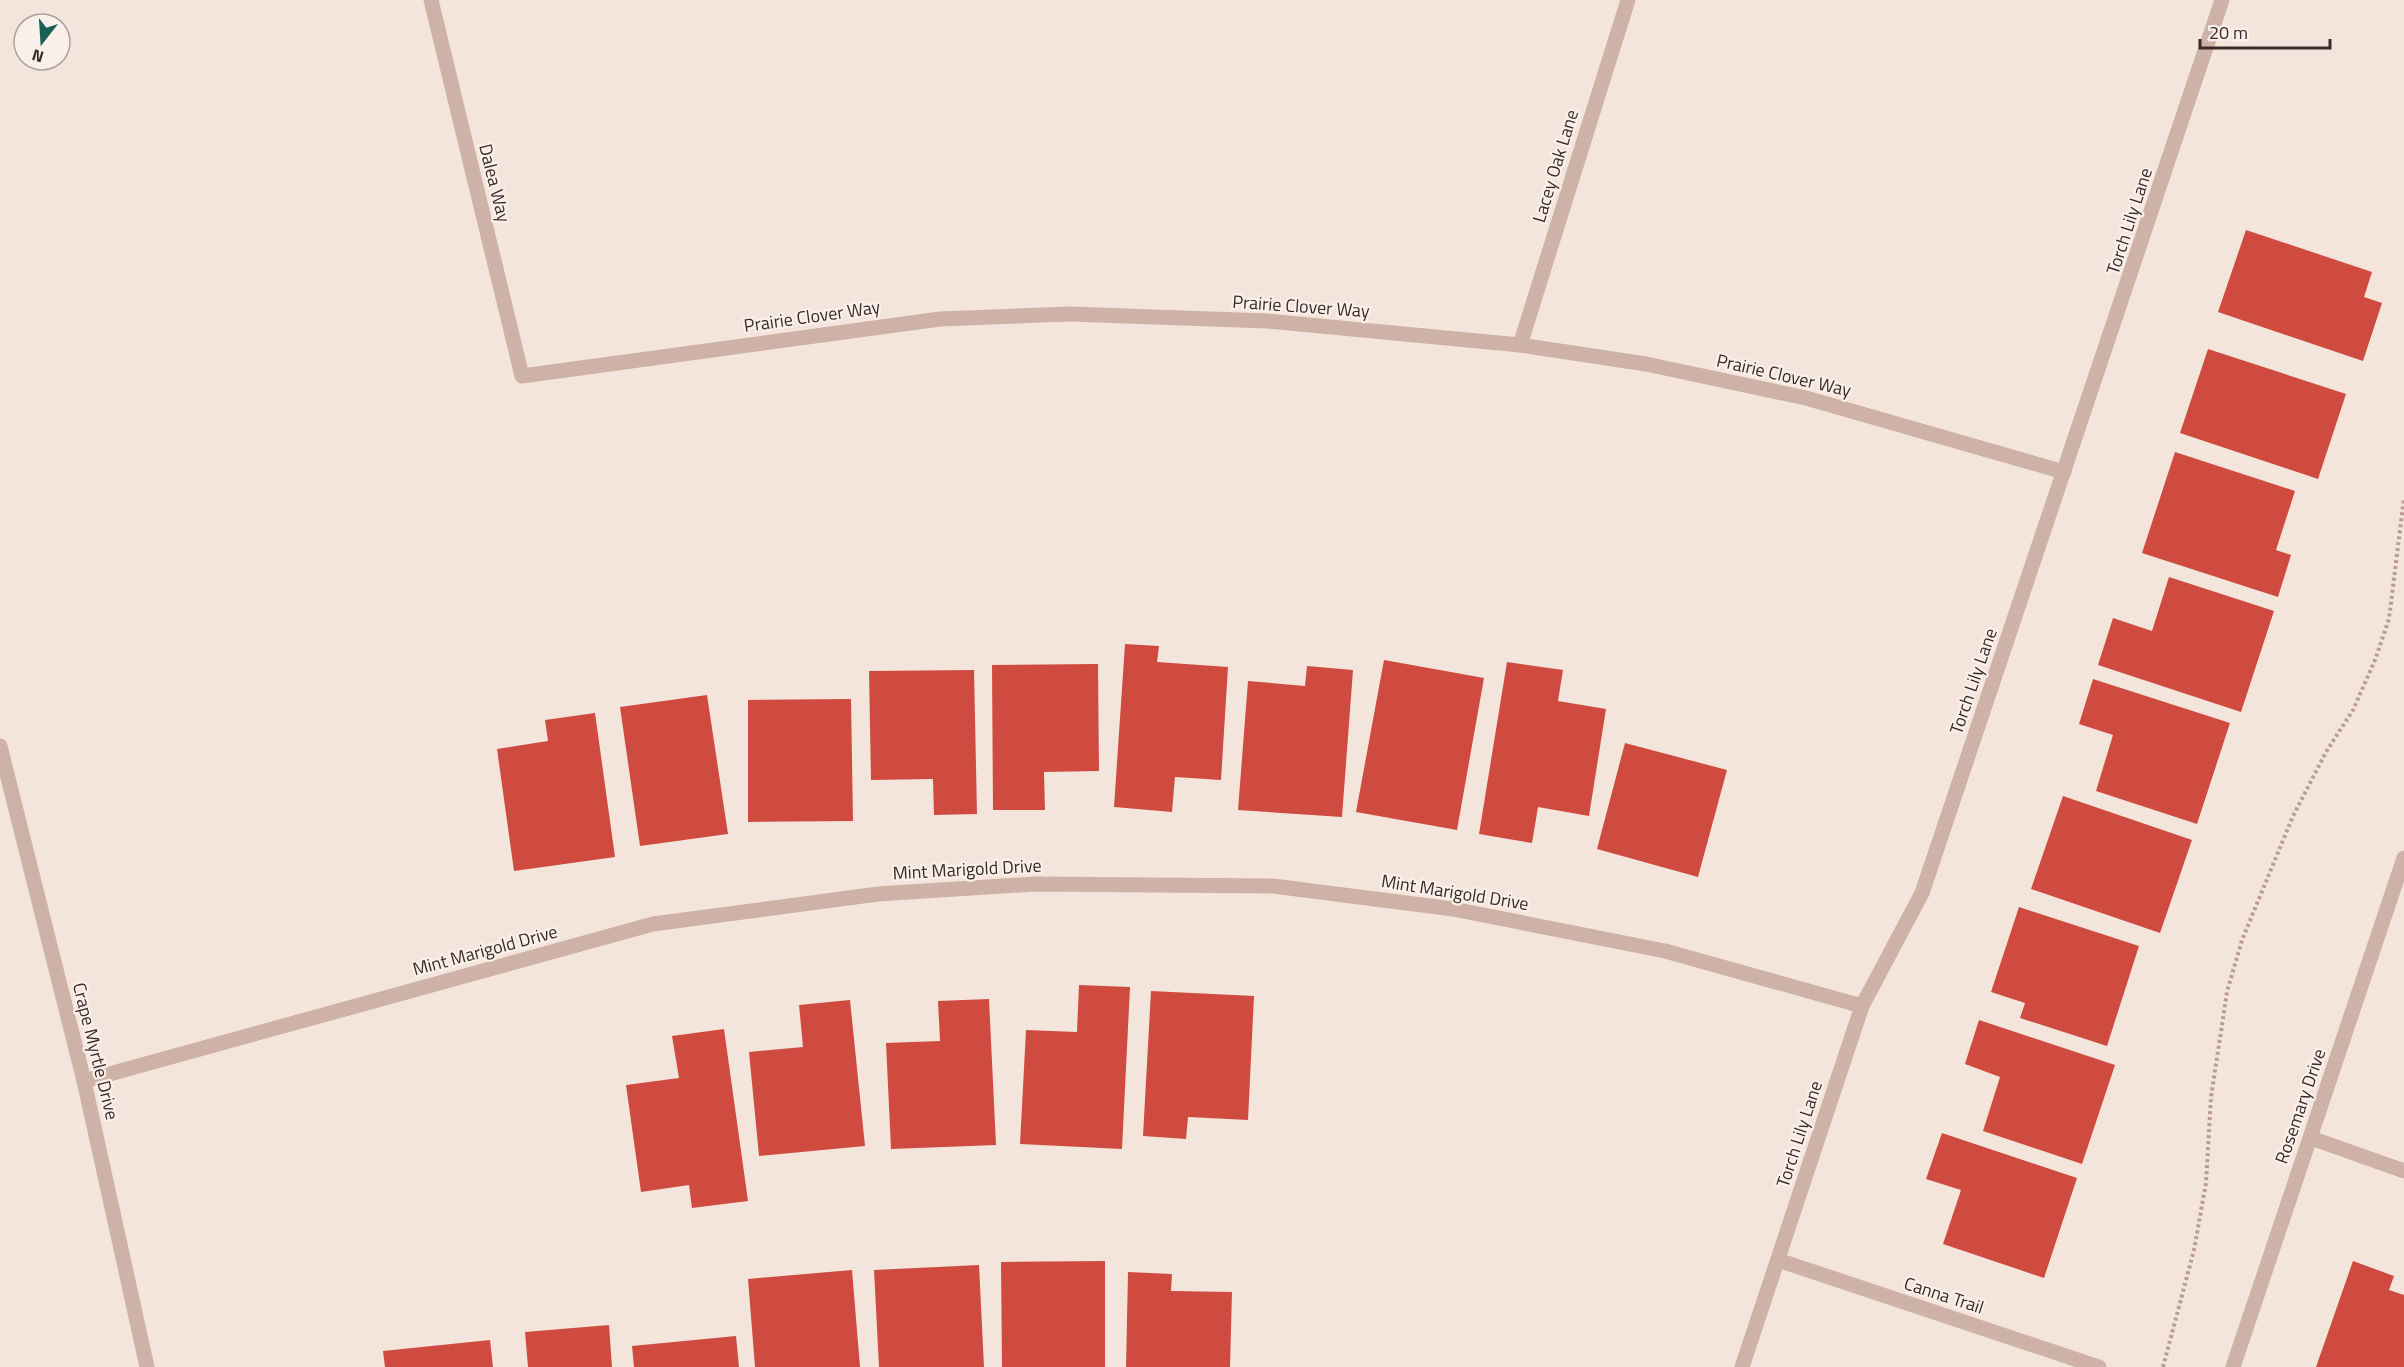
<svg xmlns="http://www.w3.org/2000/svg" width="2404" height="1367" font-family="'Titillium Web',sans-serif">
<rect width="100%" height="100%" fill="#f4e5dc"/>
<!-- building -->
<g fill="#cf4b3f">
<path d="M2246,230L2372,272L2364,297L2382,303L2363,361L2218,312Z"/>
<path d="M2208,349L2346,394L2318,479L2180,433Z"/>
<path d="M2175,452L2295,491L2276,550L2291,555L2278,597L2142,553Z"/>
<path d="M2169,577L2274,611L2241,712L2098,665L2113,618L2152,631Z"/>
<path d="M1125,644L1159,646L1157,662L1228,667L1221,780L1175,777L1172,812L1114,807Z"/>
<path d="M1384,660L1484,678L1457,830L1356,812Z"/>
<path d="M1507,662L1563,670L1558,701L1606,709L1589,816L1538,807L1532,843L1479,834Z"/>
<path d="M1098,664L1099,771L1044,772L1045,810H993L992,665Z"/>
<path d="M1307,666L1353,670L1342,817L1238,810L1248,681L1305,686Z"/>
<path d="M974,670L977,814L934,815L933,779L871,780L869,671Z"/>
<path d="M2093,679L2230,723L2197,824L2096,791L2113,735L2079,724Z"/>
<path d="M707,695L728,834L640,846L620,707Z"/>
<path d="M851,699L853,821L748,822V700Z"/>
<path d="M595,713L615,857L514,871L497,749L548,741L545,720Z"/>
<path d="M1625,743L1727,770L1698,877L1597,849Z"/>
<path d="M2063,796L2192,840L2160,933L2031,889Z"/>
<path d="M2019,907L2139,946L2107,1046L2020,1018L2025,1003L1991,992Z"/>
<path d="M1079,985L1130,987L1122,1149L1020,1144L1026,1030L1077,1032Z"/>
<path d="M1151,991L1254,996L1248,1120L1188,1117L1186,1139L1143,1136Z"/>
<path d="M989,999L996,1145L891,1149L886,1043L940,1041L938,1001Z"/>
<path d="M850,1000L865,1146L759,1156L749,1052L803,1047L799,1005Z"/>
<path d="M1979,1020L2115,1065L2082,1164L1983,1131L2000,1077L1965,1064Z"/>
<path d="M724,1029L748,1201L692,1208L689,1185L641,1192L626,1085L679,1078L672,1036Z"/>
<path d="M1942,1133L2077,1178L2044,1278L1943,1244L1961,1190L1926,1179Z"/>
<path d="M1105,1261V1367H1002L1001,1262Z"/>
<path d="M2353,1261L2394,1276L2389,1290L2404,1295V1367H2316Z"/>
<path d="M979,1265L984,1367H879L874,1270Z"/>
<path d="M852,1270L860,1367H755L748,1279Z"/>
<path d="M1128,1272L1172,1274L1171,1291L1232,1292L1230,1367H1126Z"/>
<path d="M609,1325L612,1367H528L525,1332Z"/>
<path d="M736,1336L739,1367H634L632,1346Z"/>
<path d="M490,1340L493,1367H385L383,1351Z"/>
</g>
<g fill="none" stroke-linecap="round" stroke-linejoin="round">
<!-- path -->
<path stroke="#ba9c91" stroke-width="4" stroke-dasharray="3 3" stroke-linecap="butt" d="M2163,1367L2194,1250L2206,1183L2211,1097L2227,992L2242,940L2293,816L2326,752L2353,710L2375,660L2389,619L2404,498"/>
<!-- street -->
<g stroke="#ceb2a7" stroke-width="15">
<path d="M431,0L522,376L940,319L1070,314L1267,321L1520,345L1646,364L1806,398L2064,472"/>
<path d="M1520,345L1628,0"/>
<path d="M0,746L84,1081L147,1367"/>
<path d="M84,1081L653,924L878,894L1035,884L1273,886L1453,909L1665,951L1862,1006"/>
<path d="M2311,1138L2404,1171"/>
<path d="M1778,1260L2099,1367"/>
<path d="M1742,1367L1862,1006L1922,893L2222,0"/>
<path d="M2233,1367L2404,858"/>
</g>
</g>
<g text-anchor="middle" dominant-baseline="central" stroke-width="4.5" stroke-linejoin="round" paint-order="stroke">
<!-- street labels -->
<g font-size="18" fill="#392b28" stroke="#fbf0e9">
<text transform="translate(1555 166) rotate(-73)">Lacey Oak Lane</text>
<text transform="translate(495 183) rotate(76)">Dalea Way</text>
<text transform="translate(2129 221) rotate(-72)">Torch Lily Lane</text>
<text transform="translate(1301 306) rotate(4)">Prairie Clover Way</text>
<text transform="translate(812 316) rotate(-8)">Prairie Clover Way</text>
<text transform="translate(1784 375) rotate(13)">Prairie Clover Way</text>
<text transform="translate(1973 681) rotate(-71)">Torch Lily Lane</text>
<text transform="translate(967 869) rotate(-3)">Mint Marigold Drive</text>
<text transform="translate(1455 892) rotate(9)">Mint Marigold Drive</text>
<text transform="translate(485 950) rotate(-15)">Mint Marigold Drive</text>
<text transform="translate(96 1051) rotate(76)">Crape Myrtle Drive</text>
<text transform="translate(2300 1106) rotate(-71)">Rosemary Drive</text>
<text transform="translate(1799 1134) rotate(-72)">Torch Lily Lane</text>
<text transform="translate(1944 1295) rotate(18)">Canna Trail</text>
</g>
</g>
<!-- north arrow -->
<g transform="translate(42 42) rotate(197)"><circle r="28" fill="#fbf0e9" stroke="#ada19c" stroke-width="1.5"/>
<path d="M0-4.5L10 22L0 15L-10 22Z" fill="#1a5f58"/>
<text y="-9" font-size="16" font-weight="bold" text-anchor="middle" fill="#392b28">N</text>
</g>
<!-- scale -->
<path d="M2200 39v9h130v-9" fill="none" stroke="#392b28" stroke-width="3"/>
<text x="2209" y="39" font-size="18" fill="#392b28" stroke="#fbf0e9" stroke-width="4.5" paint-order="stroke">20 m</text>
</svg>
